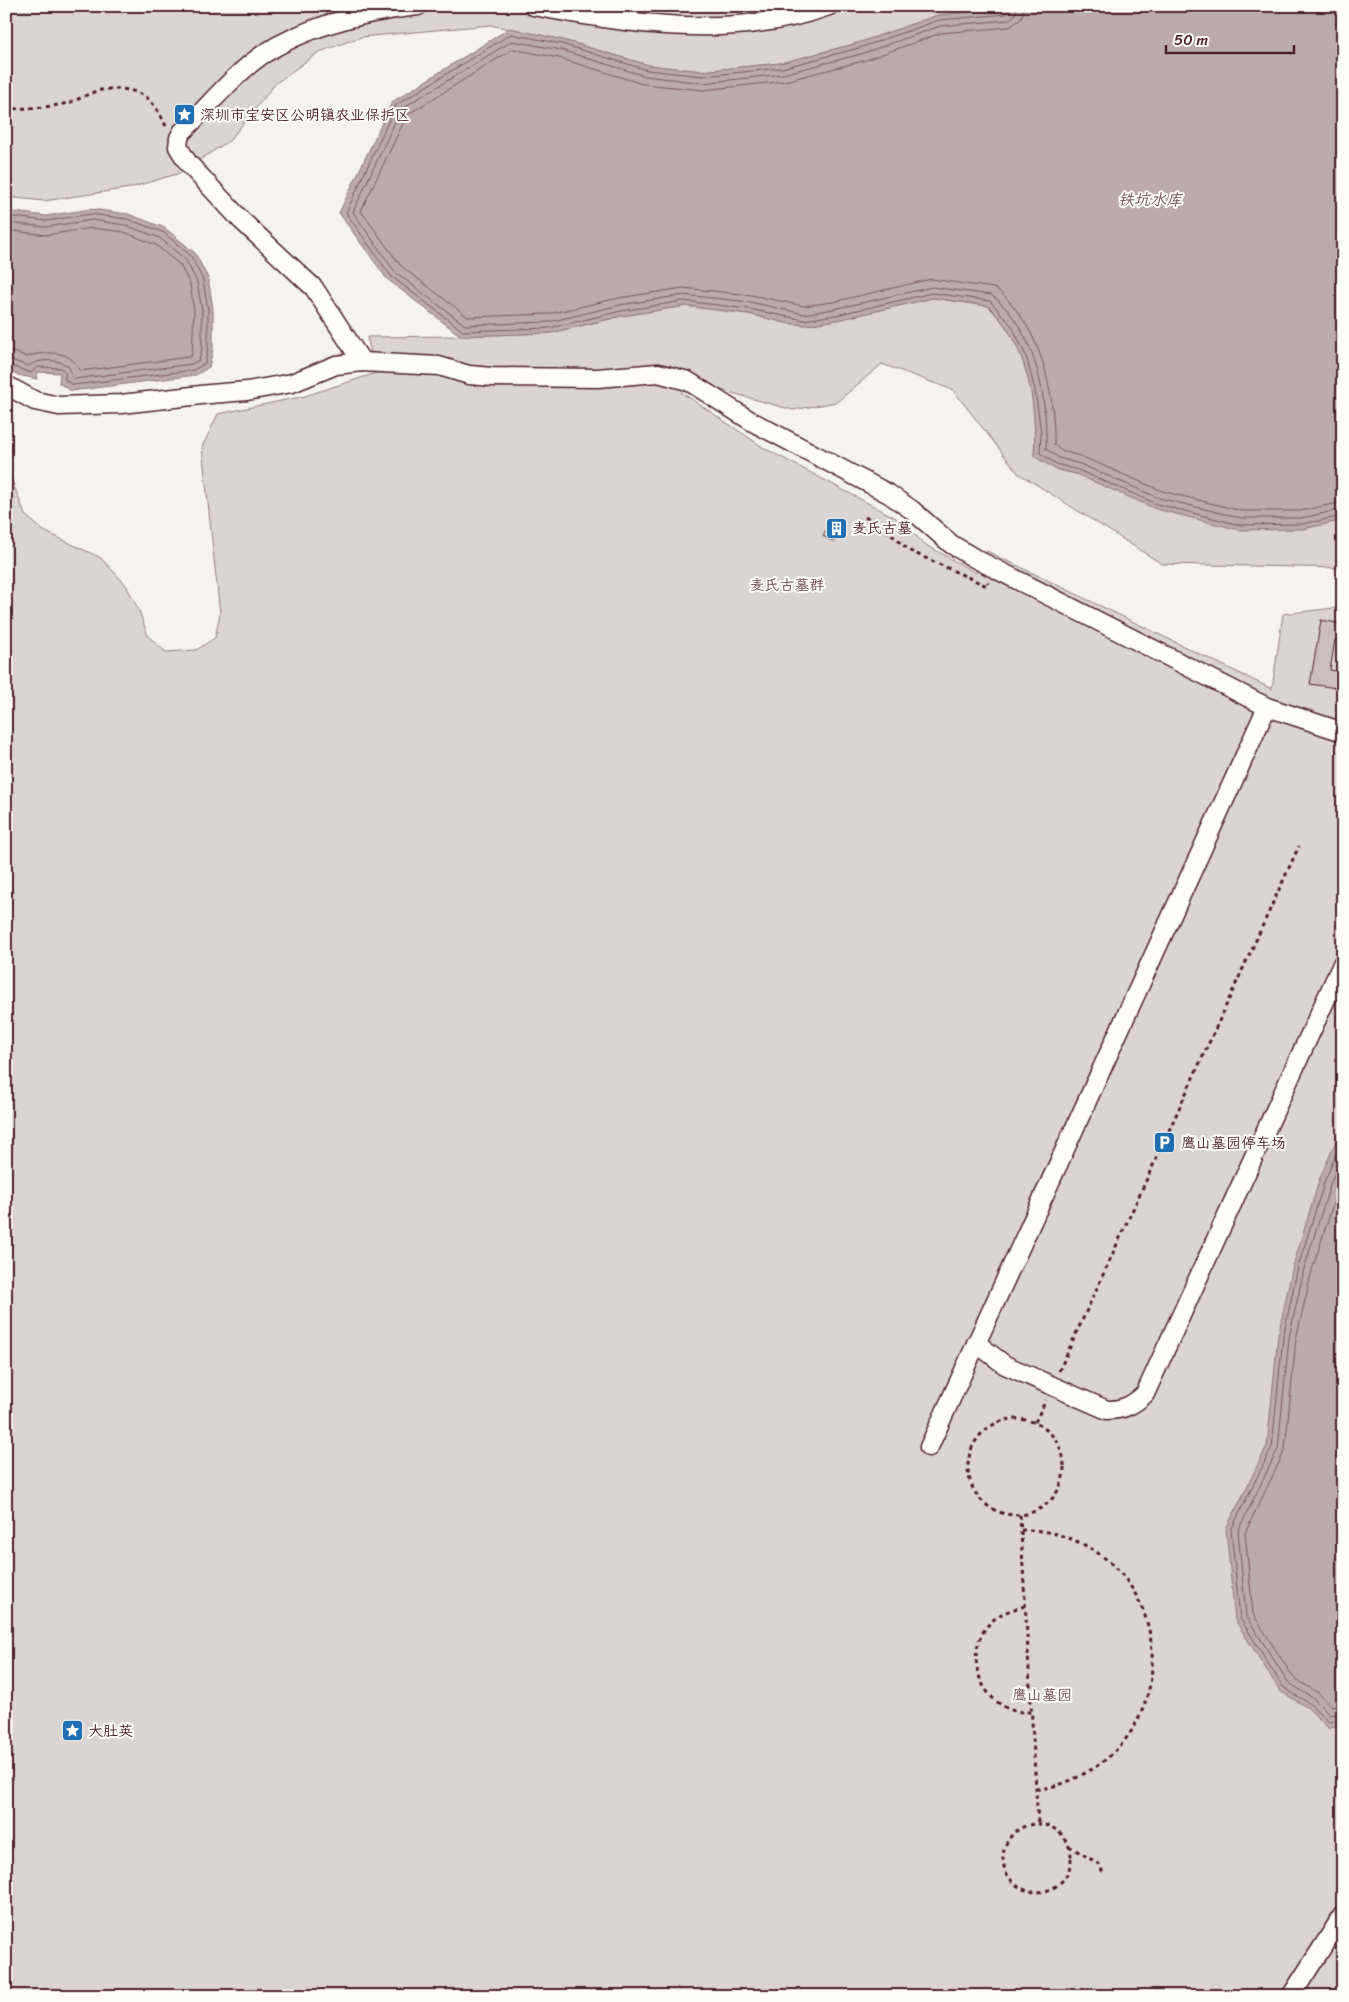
<svg xmlns="http://www.w3.org/2000/svg" width="1349" height="2002" font-family="Sriracha,'LXGW WenKai TC',sans-serif">
<rect width="100%" height="100%" fill="#f6f3ef"/>
<filter id="ink" filterUnits="userSpaceOnUse"><feTurbulence type="fractalNoise" baseFrequency=".02" numOctaves="2"/><feDisplacementMap in="SourceGraphic" scale="10" xChannelSelector="R" yChannelSelector="G"/><feConvolveMatrix kernelMatrix="1 2 1 2 8 2 1 2 1" color-interpolation-filters="sRGB"/></filter>
<g filter="url(#ink)">
<!-- green -->
<g fill="#dcd4d2" stroke="#937a7e">
<path d="M6,6H1032L938,15L858,43L781,63L702,71L648,65L563,40L490,25L361,37L319,52L276,83L230,140L180,173L130,188L44,201L6,197Z"/>
<path d="M933,298L988,306C995,314 1003,321 1008,330C1031,367 1037,414 1034,456L1055,469L1302,529L1343,520V568L1162,564L1018,473L953,390L882,364L837,402L793,410L689,381L681,392L764,448L896,518L926,545L976,573L987,551L1272,689L1283,614L1343,607V1996H6V464L25,515L44,531L101,558L126,585L140,613L148,636L166,652L196,650L215,638L220,614L202,447L218,414L305,396L376,373L367,337L461,336L551,333L622,316L685,306L749,314L786,323L805,325L837,320Z"/>
</g>
<!-- water -->
<g fill="#bbabac" stroke="#8e7378">
<path d="M1032,6H1343V520L1302,529L1240,530L1156,509L1076,474L1055,469L1034,456C1037,414 1031,367 1008,330C1003,321 995,313 988,306L933,298L837,320L805,325L786,323L749,314L685,306L622,316L551,333L461,336L387,279L339,213L392,102L510,28L563,40L648,65L702,71L781,63L858,43L938,15Z"/>
<path d="M91,209L128,214L165,228L195,253L208,278L213,309V349L209,367L196,375L71,391L59,383L60,373L38,372L37,379L18,375L6,368V211L46,216Z"/>
<path d="M1343,1125V1722L1329,1729L1308,1708L1280,1691L1235,1620L1226,1529L1267,1446L1278,1336L1293,1266L1320,1178Z"/>
</g>
<g fill="none" stroke-linecap="round" stroke-linejoin="round">
<!-- shore -->
<g stroke="#77575f" stroke-width="1">
<path d="M1011,6L1010,11L1006,14L939,20L859,48L782,68L702,76L647,70L562,44L511,34L396,105L346,213L391,276L463,331L550,328L621,311L684,301L749,309L804,320L836,315L932,293L990,301L1012,326L1026,356L1035,390L1041,432L1040,453L1056,464L1078,470L1157,504L1240,525L1302,524L1343,516"/>
<path d="M1017,6L1015,15L1008,20L940,26L861,54L783,74L703,83L645,76L561,50L512,41L401,109L353,212L395,272L465,325L549,322L620,305L684,295L750,302L804,314L834,309L932,287L991,295C998,299 1003,306 1008,311C1039,348 1047,403 1046,449L1059,458L1080,464L1159,498L1241,518H1301L1343,509"/>
<path d="M1025,6L1021,19L1010,27L941,33L863,61L785,81L704,90L643,84L559,58L513,49L407,115L361,211L401,266L468,317L548,314L619,298L683,288L751,295L804,306L833,302L931,279L994,288C1002,292 1007,299 1013,306C1044,343 1055,398 1054,445L1062,451L1083,457L1162,491L1242,511H1300L1343,502"/>
<path d="M6,216L46,221L91,214L127,219L163,232L191,256L203,280L208,310V348L205,363L194,370L73,385L65,380V372L61,368L38,367L31,373L6,364"/>
<path d="M6,223L46,227L92,220L125,225L160,238L186,260L197,282L202,310V348L199,360L192,364L74,379L72,377L69,367C59,358 39,359 28,366L6,358"/>
<path d="M6,230L46,235L92,228L124,232L156,245L180,265L190,284L194,311L192,355L189,357L80,371C77,367 75,361 70,358C60,351 38,352 27,357L14,352L6,351"/>
<path d="M1343,1138L1325,1180L1298,1267L1283,1337L1272,1447L1231,1530L1240,1618L1283,1687L1310,1704L1329,1722L1343,1718"/>
<path d="M1343,1154L1331,1182L1304,1269L1289,1338L1278,1449L1238,1531L1246,1616L1288,1682L1314,1699L1330,1715L1343,1712"/>
<path d="M1343,1173L1312,1270L1296,1339L1285,1450L1245,1533L1253,1614L1293,1677L1318,1693L1332,1706L1343,1704"/>
</g>
</g>
<!-- building -->
<g fill="#cbbfbe" stroke="#4a1f2b">
<path d="M830,522L842,528L834,542L823,536Z"/>
<path d="M1321,620L1343,624V641L1335,640L1330,670L1343,672V689L1310,684Z"/>
</g>
<g fill="none" stroke-linecap="round" stroke-linejoin="round">
<defs>
<g id="minor">
<path d="M533,6C630,24 733,41 829,6"/>
<path d="M362,362L314,288L241,220L188,163L178,147L179,138L182,132C208,107 232,76 262,55C308,25 363,12 418,6"/>
<path d="M6,385L35,401L59,406L121,404L210,394L247,391L292,383L336,365L362,362L439,366L469,375L492,377L597,378L658,373L688,381L751,421L889,494L912,510L951,544L974,558L1267,707L1343,732"/>
<path d="M976,1343L1005,1365L1107,1410C1124,1410 1133,1405 1145,1394L1343,962"/>
<path d="M929,1447C1041,1200 1156,954 1267,707"/>
<path d="M1291,1996L1343,1915"/>
</g>
</defs>
<!-- minor casing -->
<use href="#minor" stroke="#4a1f2b" stroke-width="21"/>
<!-- path -->
<g stroke="#4a1f2b" stroke-width="3" stroke-dasharray="4 4" stroke-linecap="butt">
<path d="M6,109C27,108 48,108 68,103C78,100 87,94 97,91C112,87 133,88 146,97C155,104 161,116 166,126"/>
<path d="M865,517L884,528L910,551L987,586L988,582"/>
<path d="M1059,1371L1299,846"/>
<circle cx="1016" cy="1467" r="48"/>
<path d="M1035,1422L1046,1400"/>
<path d="M1020,1515L1038,1824"/>
<path d="M1021,1530C1040,1529 1059,1534 1076,1541C1170,1581 1179,1716 1092,1769C1076,1779 1056,1788 1036,1789"/>
<path d="M1025,1606C1015,1609 1005,1611 997,1617C962,1642 974,1697 1012,1710C1018,1712 1025,1712 1031,1712"/>
<circle cx="1037" cy="1858" r="34"/>
<path d="M1069,1846L1099,1864L1104,1875"/>
</g>
<!-- minor -->
<use href="#minor" stroke="#fdfcf7" stroke-width="18"/>
</g>
</g>
<!-- icons -->
<defs>
<symbol id="sight-square" viewBox="-11 -11 22 22"><rect x="-9" y="-9" width="18" height="18" rx="4" fill="#1f6fb2" stroke="#fdfcf7"/><path d="M0-6L1.8-2.2L6-1.7L2.9 1.2L3.7 5.4L0 3.3L-3.7 5.4L-2.9 1.2L-6-1.7L-1.8-2.2Z" fill="#fff"/></symbol>
<symbol id="building-square" viewBox="-11 -11 22 22"><rect x="-9" y="-9" width="18" height="18" rx="4" fill="#1f6fb2" stroke="#fdfcf7"/><path d="M-4-6H4V6H1V3H-1V6H-4ZM-2.5-4.3h1.7v1.8h-1.7ZM.8-4.3h1.7v1.8H.8ZM-2.5-1h1.7V.8h-1.7ZM.8-1h1.7V.8H.8Z" fill="#fff"/></symbol>
<symbol id="parking-square" viewBox="-11 -11 22 22"><rect x="-9" y="-9" width="18" height="18" rx="4" fill="#1f6fb2" stroke="#fdfcf7"/><path d="M-3.5-5.5H1a3.5 3.5 0 0 1 0 7H-1V5.5H-3.5ZM-1-3.4V-.6H.8a1.4 1.4 0 0 0 0-2.8Z" fill="#fff"/></symbol>
</defs>
<g fill-rule="evenodd">
<use href="#sight-square" x="172" y="102" width="25" height="25"/>
<use href="#building-square" x="824" y="516" width="25" height="25"/>
<use href="#parking-square" x="1152" y="1130" width="25" height="25"/>
<use href="#sight-square" x="60" y="1718" width="25" height="25"/>
</g>
<g text-anchor="middle" dominant-baseline="central" stroke-width="4" stroke-linejoin="round" paint-order="stroke">
<!-- poi labels -->
<g font-size="15" fill="#4a1f2b" stroke="#fdfcf7" text-anchor="start">
<text x="200" y="115">深圳市宝安区公明镇农业保护区</text>
<text x="852" y="528">麦氏古墓</text>
<text x="1181" y="1143">鹰山墓园停车场</text>
<text x="88" y="1731">大肚英</text>
</g>
<!-- park labels -->
<g font-size="15" fill="#6e4c55" stroke="#fdfcf7">
<text x="787" y="585">麦氏古墓群</text>
<text x="1042" y="1695">鹰山墓园</text>
</g>
<!-- water labels -->
<g font-size="16" font-style="italic" fill="#725058" stroke="#fdfcf7">
<text x="1150" y="199">铁坑水库</text>
</g>
</g>
<!-- margin -->
<rect width="1349" height="2002" fill="none" stroke="#fdfcf7" stroke-width="25"/>
<rect x="12" y="12" width="1324" height="1977" fill="none" stroke="#4a1f2b" stroke-width="2" filter="url(#ink)"/>
<!-- scale -->
<path d="M1166 45v8h128v-8" fill="none" stroke="#4a1f2b" stroke-width="2.5"/>
<text x="1174" y="45" font-size="15" fill="#4a1f2b" stroke="#fdfcf7" stroke-width="4" paint-order="stroke">50 m</text>
</svg>
